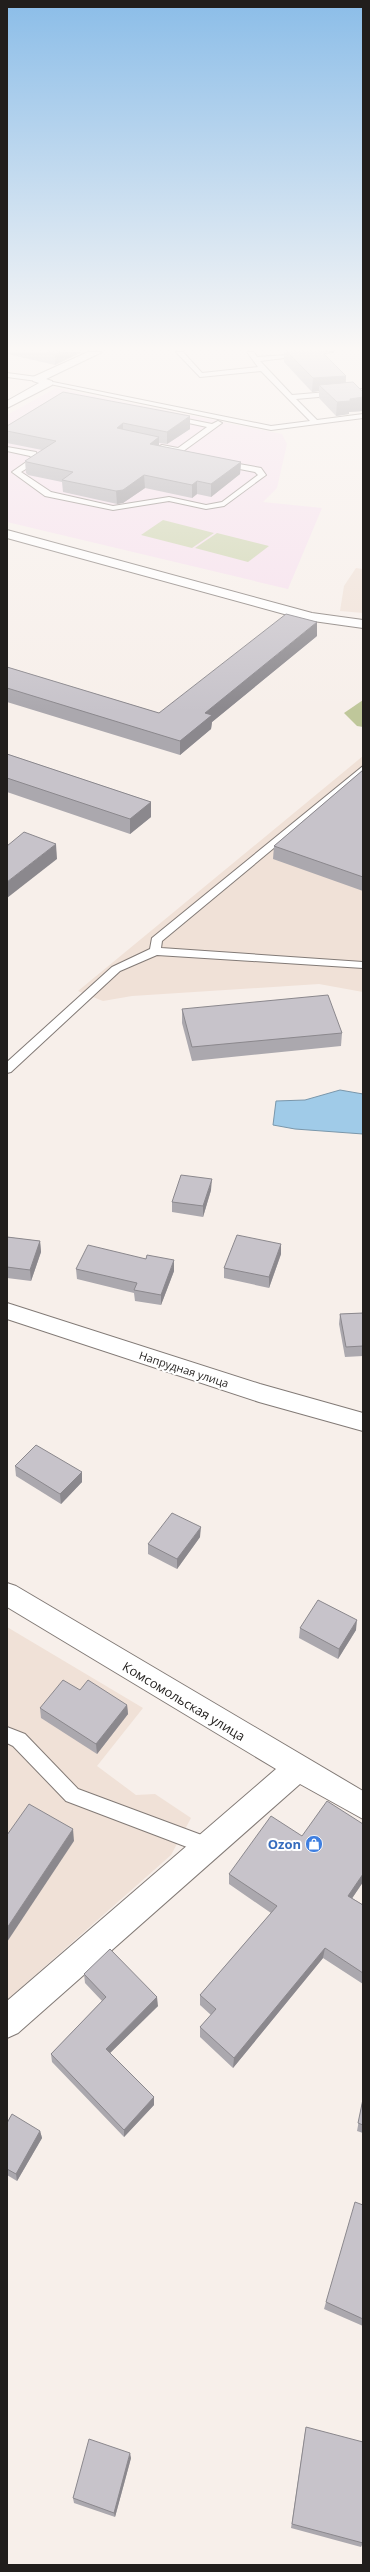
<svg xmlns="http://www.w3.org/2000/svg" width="370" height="2572" font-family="'Open Sans',sans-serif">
<rect width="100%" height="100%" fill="#f7efea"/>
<!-- built -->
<g fill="#f0e1d7">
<path d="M356,568L363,569V613L340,611L344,586Z"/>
<path d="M363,756V992L319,984L132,996L103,1001L78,991Z"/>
<path d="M7,1627L143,1708L97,1766L136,1795L155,1794L191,1818L171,1855L7,2000Z"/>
</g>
<!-- education -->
<path fill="#f6dfed" d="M56,388L282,434L287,444L277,488L263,502L322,508L288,589L7,522V415Z"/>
<!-- green -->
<g fill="#cbd2ac">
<path d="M163,520L214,533L192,548L141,535Z"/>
<path d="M217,533L269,546L248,562L195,548Z"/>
</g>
<!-- forest -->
<path fill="#bfc79a" d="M363,700V727L357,726L344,713Z"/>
<!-- water -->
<path fill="#a0cbe8" stroke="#7a97ab" d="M340,1090L363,1094V1134L295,1129L273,1125L276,1101L305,1100Z"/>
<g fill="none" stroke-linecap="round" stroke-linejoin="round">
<defs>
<g id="lane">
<path d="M176,352H183L202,373L258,367L247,352H254L257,357L333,352L260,361L292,395L363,389V393L296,399L317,420L363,414V418L271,430L45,383L48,381L271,426L310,421L261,371L200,377Z"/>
<path d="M7,373L37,377L40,379L37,381L7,377Z"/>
<path d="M172,416L212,424L218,421L222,423L182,452L159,449L158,447L162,445L178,448L207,427L170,419Z"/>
<path d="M7,447L36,452L39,461L21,472L51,492L113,506L169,497L206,505L222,502L258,475L255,472L219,465L218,463L222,461L261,468L266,475L224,506L206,509L169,501L113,510L45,496L12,472L32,458L30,456L7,451Z"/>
<path d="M363,766V774L162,941L161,948L363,962V968L157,955L120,971L11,1072L7,1073V1062L112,967L150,949L152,938Z"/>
<path d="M7,1727L25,1734L78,1789L215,1840L217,1846L215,1852L208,1855L66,1801L13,1746L7,1743Z"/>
</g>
<g id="street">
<path d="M88,352H102L46,379L52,381V385L7,408V401L39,383L33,381V377Z"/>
<path d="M7,530L312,613L363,620V628L306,620L7,538Z"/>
<path d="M7,1303L260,1384L363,1413V1431L259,1402L7,1319Z"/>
<path d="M7,1583L16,1586L363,1791V1819L300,1784L18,2033L7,2038V2001L276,1769L7,1607Z"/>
</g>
</defs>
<!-- lane casing -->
<use href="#lane" stroke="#827a76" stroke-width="2"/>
<!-- street casing -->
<use href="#street" stroke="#827a76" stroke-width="2"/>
<!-- lane -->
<use href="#lane" fill="#fff" fill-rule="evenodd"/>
<!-- street -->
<use href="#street" fill="#fff" fill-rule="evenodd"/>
</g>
<!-- wall -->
<g fill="#aba8ae">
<path d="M7,352H82L55,365L7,354Z"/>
<path d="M284,352H322L346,376V383L363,392V411L349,412V414L336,416L319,398V391L312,392L284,362Z"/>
<path d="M63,392L190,429L167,444L159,443V446L241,462L240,474L211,497L197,494L192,498L145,488L123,503L117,504L63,492L62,482L28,475L26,473L25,461L42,450L7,443V426Z"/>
<path d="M317,636L212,722L211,729L180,755L7,702V667L159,713Z"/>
<path d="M7,754L151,802V817L130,834L7,792Z"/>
<path d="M363,770V891L273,859L274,846Z"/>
<path d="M182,1009L342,1033L341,1046L192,1061L182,1023Z"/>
<path d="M211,1190L203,1217L172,1212V1202Z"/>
<path d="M7,1237L40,1241L41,1252L31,1281L7,1278Z"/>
<path d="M281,1244V1254L269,1288L224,1278V1268Z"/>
<path d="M76,1269L174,1271L161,1305L135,1301L134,1293L77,1279Z"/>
<path d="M363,1313V1356L345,1357L339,1324L340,1314Z"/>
<path d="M15,1466L82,1472V1482L61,1504L16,1476Z"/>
<path d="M200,1537L177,1569L148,1554V1544Z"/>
<path d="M300,1628L356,1630L338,1659L299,1638Z"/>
<path d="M127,1705L128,1714L97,1754L41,1718L40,1708Z"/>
<path d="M302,1836L363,1882L352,1898L363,1905V1984L323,1958L233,2068L200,2037V2027L211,2015L200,2005V1995L271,1913L229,1884V1874Z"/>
<path d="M84,1974L158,2006L110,2053L154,2097V2105L124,2137L52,2062L51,2054L102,2001L85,1983Z"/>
<path d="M363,2098V2133L357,2131Z"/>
<path d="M7,2123L40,2131L42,2138L17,2181L7,2175Z"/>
<path d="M363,2205V2326L324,2309L326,2302Z"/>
<path d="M306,2427L363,2543L361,2547L291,2528L305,2432Z"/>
<path d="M131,2458L115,2517L74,2503L73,2498Z"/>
</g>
<!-- shaded-wall -->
<g fill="#8b888d">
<path d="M60,352H82L55,365V355Z"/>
<path d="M346,376L345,389L319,385V391L312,392L313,378Z"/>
<path d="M363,397V411L349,412V414L336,416L337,402L350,399Z"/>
<path d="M190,416V429L167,444V432Z"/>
<path d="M123,423V436L117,428Z"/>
<path d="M159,437V450L150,444Z"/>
<path d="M241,462L240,474L211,497V484Z"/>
<path d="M144,475L145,488L123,503L117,504L116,491Z"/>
<path d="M197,481V494L192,498V485Z"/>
<path d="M317,622V636L212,722L211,729L180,755V741L205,713Z"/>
<path d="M151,802V817L130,834V819Z"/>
<path d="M56,844L57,859L7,898V882Z"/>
<path d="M212,1179L211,1190L203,1217V1206Z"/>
<path d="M40,1241L41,1252L31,1281L30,1270Z"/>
<path d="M281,1244V1254L269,1288V1277Z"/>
<path d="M174,1260V1271L161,1305V1295Z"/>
<path d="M82,1472V1482L61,1504L60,1494Z"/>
<path d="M201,1527L200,1537L177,1569V1559Z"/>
<path d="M357,1620L356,1630L338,1659L339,1649Z"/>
<path d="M127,1705L128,1714L97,1754L96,1744Z"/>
<path d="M73,1829L74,1841L7,1942V1928Z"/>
<path d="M363,1874V1882L347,1906L348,1896Z"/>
<path d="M325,1948L323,1958L233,2068L234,2058Z"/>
<path d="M157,1997L158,2006L106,2057V2049Z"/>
<path d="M154,2097V2105L124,2137V2130Z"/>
<path d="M40,2131L42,2138L17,2181L16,2174Z"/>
<path d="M130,2453L131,2458L115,2517L114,2513Z"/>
</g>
<!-- building -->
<g fill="#c7c3ca" stroke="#8b888d">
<path d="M46,352H60L55,355Z"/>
<path d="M287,352H322L346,376L313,378Z"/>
<path d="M353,382L363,392V397L350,399V401L337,402L319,385Z"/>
<path d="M63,392L190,416L167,432L123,423L117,428L159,437L150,444L241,462L211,484L197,481L192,485L144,475L123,490L116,491L62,480L73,472L27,462L25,461L56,441L7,431V426Z"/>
<path d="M286,614L317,622L205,713L212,715L180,741L7,688V667L159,713Z"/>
<path d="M7,754L151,802L130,819L7,778Z"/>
<path d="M363,770V877L274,846Z"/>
<path d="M24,832L56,844L7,882V846Z"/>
<path d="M328,995L342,1033L192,1047L182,1009Z"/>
<path d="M181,1175L212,1179L203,1206L172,1202Z"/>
<path d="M237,1235L281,1244L269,1277L224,1268Z"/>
<path d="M7,1237L40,1241L30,1270L7,1267Z"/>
<path d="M88,1245L146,1259L147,1255L174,1260L161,1295L134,1290L137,1283L76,1269Z"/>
<path d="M363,1313V1346L346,1347L340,1314Z"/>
<path d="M36,1445L82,1472L60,1494L15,1466Z"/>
<path d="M172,1513L201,1527L177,1559L148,1544Z"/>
<path d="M318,1600L357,1620L339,1649L300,1628Z"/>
<path d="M63,1680L80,1690L88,1680L127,1705L96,1744L40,1708Z"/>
<path d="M327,1801L363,1824V1874L348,1896L363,1905V1973L325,1948L234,2058L200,2027L216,2009L200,1995L277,1906L229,1874L271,1816L302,1836Z"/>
<path d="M29,1804L73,1829L7,1928V1835Z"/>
<path d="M110,1949L157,1997L106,2049L154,2097L124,2130L51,2054L106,1997L84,1974Z"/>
<path d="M363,2099V2125L358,2123Z"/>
<path d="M12,2114L40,2131L16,2174L7,2169V2123Z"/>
<path d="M355,2202L363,2205V2319L326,2302Z"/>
<path d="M306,2427L363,2442V2543L292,2524Z"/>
<path d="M89,2439L130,2453L114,2513L73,2498Z"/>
</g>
<!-- sky -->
<linearGradient id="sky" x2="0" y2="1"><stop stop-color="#8bbde8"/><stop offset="0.49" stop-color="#fbf8f6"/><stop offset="1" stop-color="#fbf8f6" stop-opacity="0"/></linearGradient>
<rect width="370" height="712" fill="url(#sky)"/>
<!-- icons -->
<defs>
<symbol id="shop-disc" viewBox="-11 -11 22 22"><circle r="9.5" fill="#3f7fe0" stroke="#fff"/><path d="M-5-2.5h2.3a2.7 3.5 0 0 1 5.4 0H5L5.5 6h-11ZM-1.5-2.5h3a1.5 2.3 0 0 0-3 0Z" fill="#fff"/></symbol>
</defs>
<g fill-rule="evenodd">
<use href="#shop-disc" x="304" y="1834" width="20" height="20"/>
</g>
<g text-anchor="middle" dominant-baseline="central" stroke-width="4" stroke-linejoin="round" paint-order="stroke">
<!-- street labels -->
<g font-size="11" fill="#211e1c" stroke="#fff">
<text transform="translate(184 1369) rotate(18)">Напрудная улица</text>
</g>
<!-- near-street labels -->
<g font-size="13" fill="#211e1c" stroke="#fff">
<text transform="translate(184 1701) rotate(31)">Комсомольская улица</text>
</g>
<!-- near-shop labels -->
<g font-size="13" font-weight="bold" fill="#366cbe" stroke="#fff" text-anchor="end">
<text x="301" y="1844">Ozon</text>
</g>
</g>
<!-- border -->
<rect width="370" height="2572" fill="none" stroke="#211e1c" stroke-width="16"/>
</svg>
